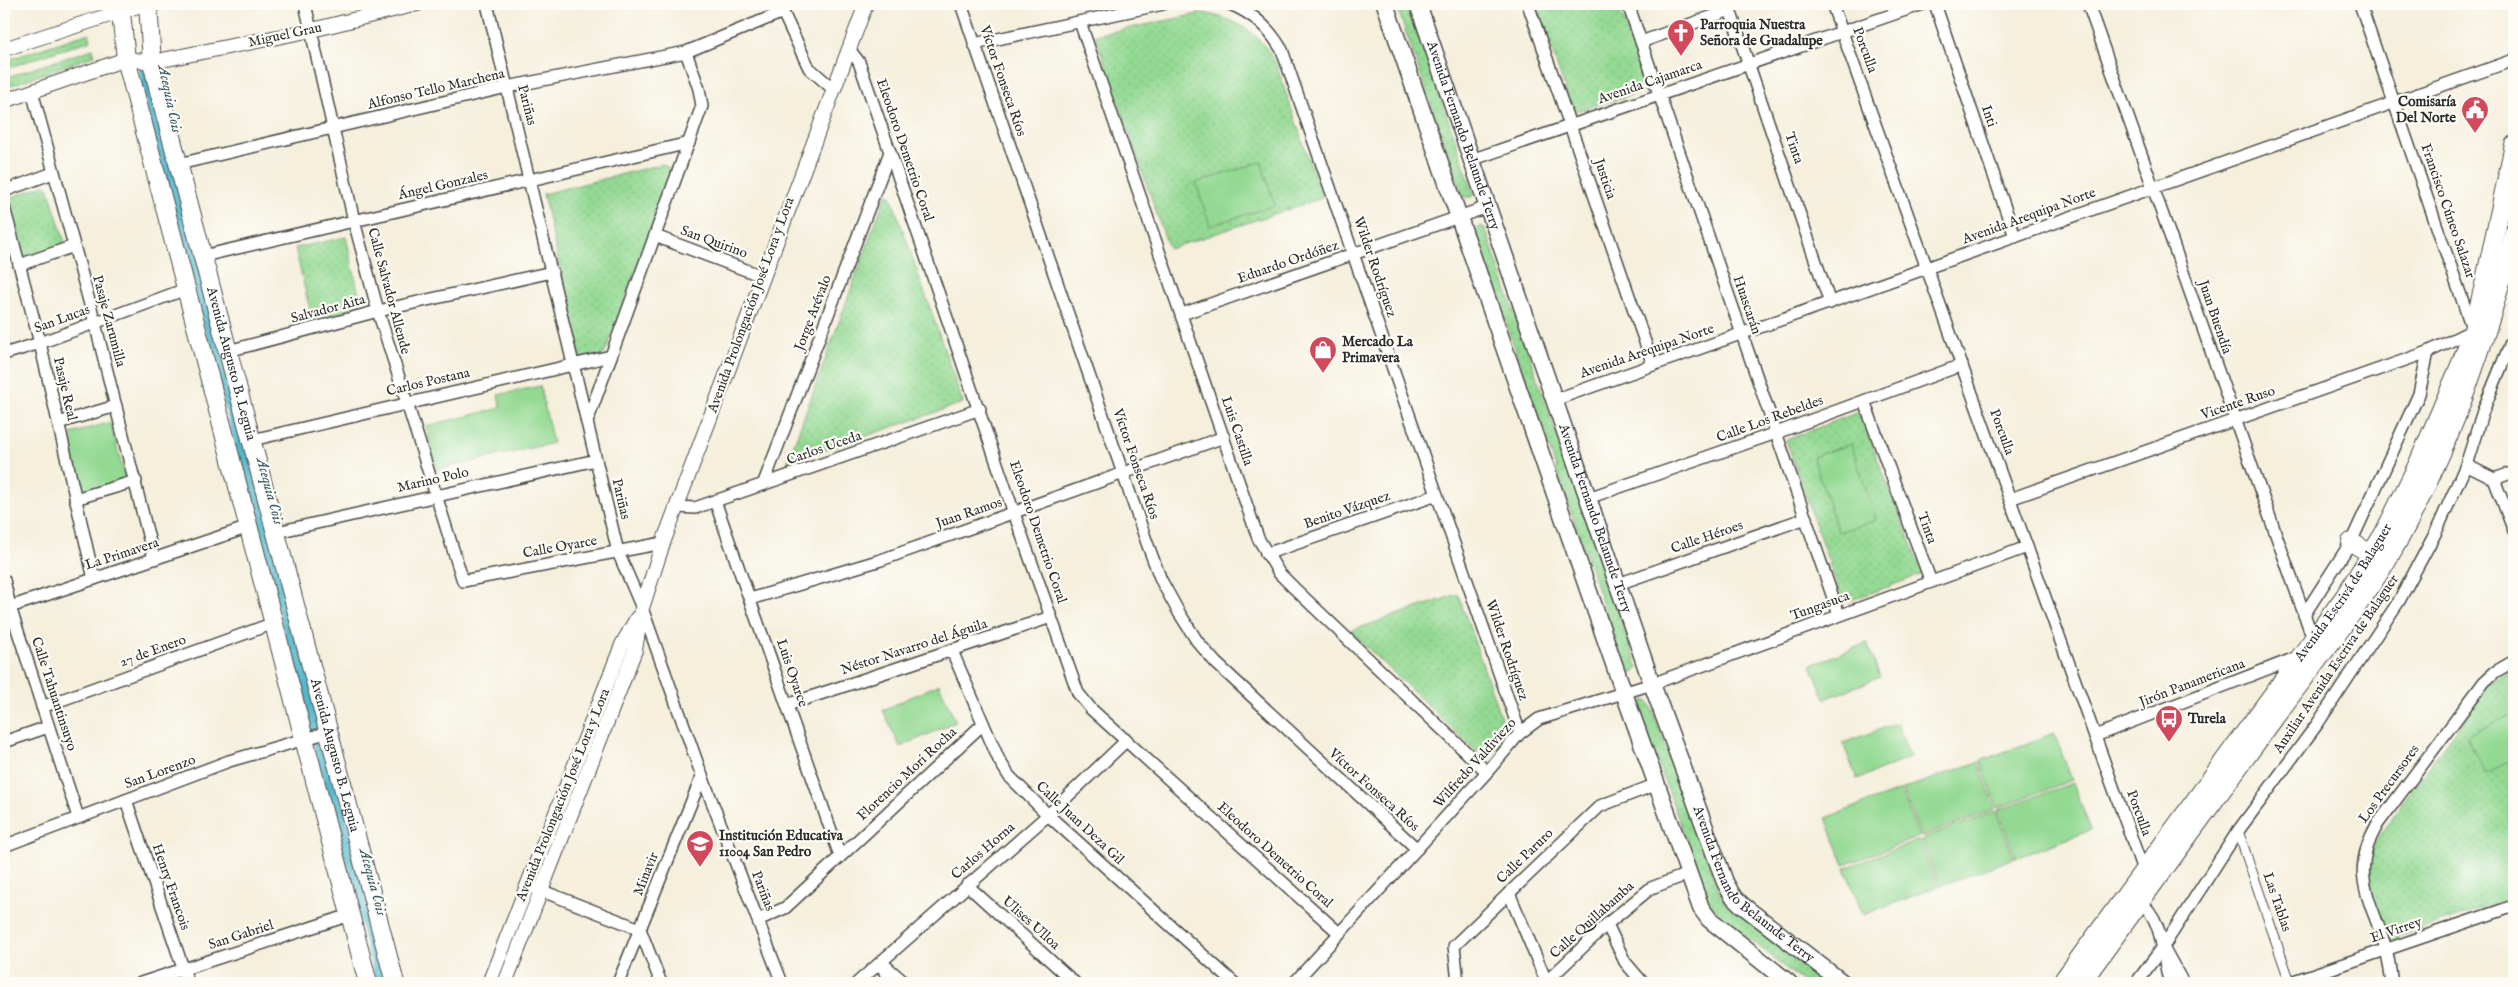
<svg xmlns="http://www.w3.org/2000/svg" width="2518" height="987" font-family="'IM FELL English',serif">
<defs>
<pattern id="green-dots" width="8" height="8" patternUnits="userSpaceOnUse" patternTransform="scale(1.25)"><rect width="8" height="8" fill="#93d992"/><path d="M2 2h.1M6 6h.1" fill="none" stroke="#7fba7e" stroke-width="1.8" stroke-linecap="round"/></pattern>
</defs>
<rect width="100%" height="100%" fill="#fdfcf7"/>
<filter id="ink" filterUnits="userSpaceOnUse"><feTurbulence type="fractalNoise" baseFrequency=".02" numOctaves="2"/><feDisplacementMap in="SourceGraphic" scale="10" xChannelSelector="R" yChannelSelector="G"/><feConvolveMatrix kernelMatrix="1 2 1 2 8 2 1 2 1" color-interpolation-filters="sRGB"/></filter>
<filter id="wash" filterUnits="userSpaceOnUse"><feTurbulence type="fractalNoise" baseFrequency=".0096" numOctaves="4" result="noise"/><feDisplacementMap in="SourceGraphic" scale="20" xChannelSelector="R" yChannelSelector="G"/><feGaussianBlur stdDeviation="1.12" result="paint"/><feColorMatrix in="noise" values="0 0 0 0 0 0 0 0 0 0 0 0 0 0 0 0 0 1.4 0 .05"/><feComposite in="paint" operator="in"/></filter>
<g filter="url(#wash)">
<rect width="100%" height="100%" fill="#f5efdc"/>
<!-- green -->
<g fill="url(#green-dots)" stroke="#5f825e">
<path d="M1396,4H1408L1474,194L1472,197H1463Z"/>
<path d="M1536,4H1618L1647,85L1646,91L1573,112Z"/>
<path d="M1203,13C1237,19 1258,32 1275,61L1322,198L1169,249L1095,35Z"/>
<path d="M89,33L91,40L4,69V61Z"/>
<path d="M93,49L95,55L4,88V78Z"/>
<path d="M663,164L672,171L604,355L581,360L543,194Z"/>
<path d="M44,185L48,187L65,243L64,247L27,259L23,258L9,201L12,197Z"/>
<path d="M886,194H889L891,196L963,403L787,463Z"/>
<path d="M1480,226L1485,228L1638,668L1634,673L1626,672L1475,232Z"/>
<path d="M346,237L362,308L312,319L295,248Z"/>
<path d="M1859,412L1923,574L1843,603L1786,440Z"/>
<path d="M1458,594L1508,738L1485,760L1350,631Z"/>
<path d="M2514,669V897L2390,940C2382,918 2366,890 2367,866C2368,855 2375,843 2380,833L2490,683Z"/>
<path d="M1645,700L1650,703L1722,899L1825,983H1804L1711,907L1637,706Z"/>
</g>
<!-- pitch -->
<g fill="#93d992" stroke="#5f825e">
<path d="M1261,162L1275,205L1210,226L1196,183Z"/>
<path d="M540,386L553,443L436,470L426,426L501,408L498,395Z"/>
<path d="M110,422L126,481L82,493L68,435Z"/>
<path d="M1851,444L1876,520L1838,532L1813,457Z"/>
<path d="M1867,643L1880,677L1825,699L1811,665Z"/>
<path d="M939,684L956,722L900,747L883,710Z"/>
<path d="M2514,713V759L2485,774L2467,736Z"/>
<path d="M1897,723L1910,758L1857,779L1843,743Z"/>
<path d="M2054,733L2072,780L1997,808L1980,761Z"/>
<path d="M1978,762L1995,809L1921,837L1903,789Z"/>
<path d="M2073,783L2091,830L2016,858L1998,810Z"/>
<path d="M1901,790L1919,837L1844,865L1826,818Z"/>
<path d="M1996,811L2014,858L1939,886L1922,839Z"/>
<path d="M1920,840L1937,887L1863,915L1845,868Z"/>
</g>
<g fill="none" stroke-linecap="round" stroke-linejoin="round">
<!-- canal -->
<path stroke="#51b9ce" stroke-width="14" d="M145,59L148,89L383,983"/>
</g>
</g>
<g filter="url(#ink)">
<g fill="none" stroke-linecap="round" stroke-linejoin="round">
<defs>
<path id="pedestrian" d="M2238,831L2290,982"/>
<g id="minor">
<path d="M305,4L354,221L378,311L463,581L663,543"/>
<path d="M487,4L618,552L642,608L702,776L782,983"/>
<path d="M779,4L809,68L832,88"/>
<path d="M961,4L1147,543L1161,580L1178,611L1197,641L1216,663L1417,849"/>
<path d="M1230,4C1254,14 1269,28 1282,50L1520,733"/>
<path d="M1528,4L1653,365"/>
<path d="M1628,4L1839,615"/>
<path d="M1728,4L1830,303"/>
<path d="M1832,4L2143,870"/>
<path d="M1935,4L2015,237"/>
<path d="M2088,4L2313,639"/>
<path d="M2360,4L2472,328"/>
<path d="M1080,22L1258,538L1279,573L1294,588L1487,772"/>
<path d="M1641,42L1730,10"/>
<path d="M974,44L1163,4"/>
<path d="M849,49L859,62L1014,513L1078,693L1091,709L1339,933"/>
<path d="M32,91L95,323L154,559"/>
<path d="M1471,160L1923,4"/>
<path d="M179,164L507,87L686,52L783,12"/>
<path d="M4,191L53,173"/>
<path d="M4,207L40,343L94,579"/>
<path d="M655,236L762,276"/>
<path d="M203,256L689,143"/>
<path d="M19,265L74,246"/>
<path d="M1182,314L1487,207"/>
<path d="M228,351L378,311L552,272"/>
<path d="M4,354L40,343L186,289"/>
<path d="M1554,400L2514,60"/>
<path d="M1864,401L1931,582"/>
<path d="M587,422L702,106L699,89L686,52"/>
<path d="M58,423L116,406"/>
<path d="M252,440L611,356"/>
<path d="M2466,465L2494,479L2514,531"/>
<path d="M2494,479L2514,472"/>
<path d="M763,485L890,152"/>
<path d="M1588,498L1776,433L1962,365"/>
<path d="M75,499L136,481"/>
<path d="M2010,499L2428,352L2473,330"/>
<path d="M715,501L840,856"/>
<path d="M677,507L695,508L980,409"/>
<path d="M277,532L596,460"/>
<path d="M1266,554L1437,495"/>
<path d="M4,580L10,607L78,817"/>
<path d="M1618,584L1806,518"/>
<path d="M750,599L881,560L1224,437"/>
<path d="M4,609L249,527"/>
<path d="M2304,615L2351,542L2419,394L2428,352"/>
<path d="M952,651L999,760L1009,776L1048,815L1234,983"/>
<path d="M787,705L1051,617"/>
<path d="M42,707L274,623"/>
<path d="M2095,736L2298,657"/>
<path d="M4,742L48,727"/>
<path d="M126,800L188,983"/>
<path d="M4,846L229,761L329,732"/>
<path d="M527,885L640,929L661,983"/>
<path d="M967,885L1075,983"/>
<path d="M1509,893L1547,983"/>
<path d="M2140,902C2165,921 2161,956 2170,983"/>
<path d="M758,920L785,908L983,724"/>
<path d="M1607,924L1625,962L1643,983"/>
<path d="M2166,952L2183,983"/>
<path d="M881,962L905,983"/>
<path d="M882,964L889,983"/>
<path d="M1458,982L1454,946L1600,806L1657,784"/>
<path d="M1546,982L1607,924L1651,888L1688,874"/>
<path d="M141,983L350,915"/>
<path d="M618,983L702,776"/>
<path d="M857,983L1048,815L1127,740"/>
<path d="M1294,983L1487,772L1520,733L1539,719L1652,684L2027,547"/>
<path d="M2136,983L2163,947L2238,831L2318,723L2399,601L2436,532L2466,465L2483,411L2514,335"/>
<path d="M2288,983L2514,906"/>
<path d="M2392,983C2390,972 2389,960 2386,949C2372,900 2348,876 2377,825L2484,682L2495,672L2514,661"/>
</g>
<g id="tertiary">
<path d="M4,49L144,4"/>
<path d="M4,101L126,59L152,62L312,30L417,4"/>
<path d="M489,983L622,645L637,618"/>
<path d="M505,983L635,650L642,608L663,543L866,4"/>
</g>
<g id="secondary">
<path d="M1385,4L1624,693L1701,908L1709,919L1789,983"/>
<path id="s1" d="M1418,4L1652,684L1725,882L1732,895L1742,905L1843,983"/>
</g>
<g id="primary">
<path d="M120,4L126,59L368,983"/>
<path id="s2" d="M148,4L152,62L159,91L395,983"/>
<path d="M2351,542L2371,554"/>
<path id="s3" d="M2061,983L2344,597L2384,533L2417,466L2461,363L2473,330L2484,285L2514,145"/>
<path d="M2081,983C2145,895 2209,808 2273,720C2317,660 2365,602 2401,536C2453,440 2488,338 2514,232"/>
</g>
</defs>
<!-- pedestrian casing -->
<use href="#pedestrian" stroke="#494846" stroke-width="11"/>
<!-- minor casing -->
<use href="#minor" stroke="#494846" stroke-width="14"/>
<!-- tertiary casing -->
<use href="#tertiary" stroke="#494846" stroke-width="16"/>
<!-- secondary casing -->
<use href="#secondary" stroke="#494846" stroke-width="19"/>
<!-- primary casing -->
<use href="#primary" stroke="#494846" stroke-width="20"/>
<!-- pedestrian -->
<use href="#pedestrian" stroke="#fff" stroke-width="9"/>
<!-- minor -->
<use href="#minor" stroke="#fff" stroke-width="11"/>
<!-- tertiary -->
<use href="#tertiary" stroke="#fff" stroke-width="14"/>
<!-- secondary -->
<use href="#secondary" stroke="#fff" stroke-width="16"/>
<!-- primary -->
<use href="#primary" stroke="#fff" stroke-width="18"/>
</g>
</g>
<!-- icons -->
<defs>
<symbol id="church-pin" viewBox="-11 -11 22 30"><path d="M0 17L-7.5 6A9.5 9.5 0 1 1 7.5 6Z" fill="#d1495b" stroke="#fdfcf7"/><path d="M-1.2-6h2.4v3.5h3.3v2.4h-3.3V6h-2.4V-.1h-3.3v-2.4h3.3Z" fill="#fff"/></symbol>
<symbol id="civic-pin" viewBox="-11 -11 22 30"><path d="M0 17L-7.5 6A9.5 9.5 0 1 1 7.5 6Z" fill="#d1495b" stroke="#fdfcf7"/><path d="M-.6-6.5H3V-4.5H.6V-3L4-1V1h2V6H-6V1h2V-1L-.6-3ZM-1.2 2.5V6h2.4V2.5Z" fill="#fff"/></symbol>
<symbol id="shop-pin" viewBox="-11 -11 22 30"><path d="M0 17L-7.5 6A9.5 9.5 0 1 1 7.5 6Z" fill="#d1495b" stroke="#fdfcf7"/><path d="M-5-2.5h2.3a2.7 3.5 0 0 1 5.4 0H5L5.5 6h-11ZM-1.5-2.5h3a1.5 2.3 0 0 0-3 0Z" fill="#fff"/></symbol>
<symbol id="bus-pin" viewBox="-11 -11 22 30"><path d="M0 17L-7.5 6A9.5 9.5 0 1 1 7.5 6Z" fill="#d1495b" stroke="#fdfcf7"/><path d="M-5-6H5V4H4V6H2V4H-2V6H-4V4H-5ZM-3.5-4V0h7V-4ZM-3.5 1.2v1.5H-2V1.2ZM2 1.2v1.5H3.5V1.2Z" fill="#fff"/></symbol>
<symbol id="school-pin" viewBox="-11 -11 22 30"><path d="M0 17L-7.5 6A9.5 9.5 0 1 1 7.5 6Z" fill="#d1495b" stroke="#fdfcf7"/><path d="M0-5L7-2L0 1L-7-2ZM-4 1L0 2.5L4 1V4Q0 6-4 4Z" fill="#fff"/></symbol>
</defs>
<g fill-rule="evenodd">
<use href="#church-pin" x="1665" y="17" width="32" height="43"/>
<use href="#civic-pin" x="2459" y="94" width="32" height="43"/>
<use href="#shop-pin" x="1307" y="334" width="32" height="43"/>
<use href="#bus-pin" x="2153" y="703" width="32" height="43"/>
<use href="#school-pin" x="684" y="828" width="32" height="43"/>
</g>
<g text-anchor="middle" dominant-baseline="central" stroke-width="4.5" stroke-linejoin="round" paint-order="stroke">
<!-- poi labels -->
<g font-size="14" font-weight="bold" fill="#2b2b2b" stroke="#fdfcf7" text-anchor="start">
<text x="1700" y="25">Parroquia Nuestra<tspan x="1700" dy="16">Señora de Guadalupe</tspan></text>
<text x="2456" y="102" text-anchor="end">Comisaría<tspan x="2456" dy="16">Del Norte</tspan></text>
<text x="1342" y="342">Mercado La<tspan x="1342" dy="16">Primavera</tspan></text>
<text x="2188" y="719">Turela</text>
<text x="719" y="836">Institución Educativa<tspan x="719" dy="16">11004 San Pedro</tspan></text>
</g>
<!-- street labels -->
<g font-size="14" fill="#2b2b2b" stroke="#fdfcf7">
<text transform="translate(285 35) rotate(-12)">Miguel Grau</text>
<text transform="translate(1865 50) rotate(70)">Porculla</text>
<text transform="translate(1003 81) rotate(71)">Víctor Fonseca Ríos</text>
<text transform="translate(1650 82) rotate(-19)">Avenida Cajamarca</text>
<text transform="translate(436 89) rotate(-13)">Alfonso Tello Marchena</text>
<text transform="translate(527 105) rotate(76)">Pariñas</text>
<text transform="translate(1989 116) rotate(71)">Inti</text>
<text stroke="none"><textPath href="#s1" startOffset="139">Avenida Fernando Belaunde Terry</textPath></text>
<text transform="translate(1794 148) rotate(71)">Tinta</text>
<text transform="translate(905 150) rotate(71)">Eleodoro Demetrio Coral</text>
<text transform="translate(1605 179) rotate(71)">Justicia</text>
<text transform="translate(443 185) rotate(-13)">Ángel Gonzales</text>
<text transform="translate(2448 211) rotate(71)">Francisco Cúneo Salazar</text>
<text transform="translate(2029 216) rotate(-20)">Avenida Arequipa Norte</text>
<text transform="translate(714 242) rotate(20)">San Quirino</text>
<text transform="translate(1288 262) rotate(-19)">Eduardo Ordóñez</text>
<text transform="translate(1375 267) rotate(71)">Wilder Rodríguez</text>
<text transform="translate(389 291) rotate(75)">Calle Salvador Allende</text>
<text transform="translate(751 305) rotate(-70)">Avenida Prolongación José Lora y Lora</text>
<text transform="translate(1747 305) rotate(71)">Huascarán</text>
<text transform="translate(328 309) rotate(-15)">Salvador Aita</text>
<text transform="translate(813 313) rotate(-69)">Jorge Arévalo</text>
<text transform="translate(2215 317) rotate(71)">Juan Buendía</text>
<text transform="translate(62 319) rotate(-20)">San Lucas</text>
<text transform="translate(109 321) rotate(75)">Pasaje Zarumilla</text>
<text transform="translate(1647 351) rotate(-19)">Avenida Arequipa Norte</text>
<text stroke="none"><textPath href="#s2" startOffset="370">Avenida Augusto B. Leguia</textPath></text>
<text transform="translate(428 382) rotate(-13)">Carlos Postana</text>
<text transform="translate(65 389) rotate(77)">Pasaje Real</text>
<text transform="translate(2238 403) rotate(-19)">Vicente Ruso</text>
<text transform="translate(1770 419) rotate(-20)">Calle Los Rebeldes</text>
<text transform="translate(1237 431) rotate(71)">Luis Castilla</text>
<text transform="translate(2002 432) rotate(70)">Porculla</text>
<text transform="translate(824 448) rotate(-19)">Carlos Uceda</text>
<text transform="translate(1136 464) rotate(71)">Víctor Fonseca Ríos</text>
<text transform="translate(433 480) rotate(-13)">Marino Polo</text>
<text transform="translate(621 499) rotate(77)">Pariñas</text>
<text transform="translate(1347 510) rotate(-19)">Benito Vázquez</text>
<text transform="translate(969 513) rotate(-19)">Juan Ramos</text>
<text stroke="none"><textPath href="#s1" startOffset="544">Avenida Fernando Belaunde Terry</textPath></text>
<text transform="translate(1927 528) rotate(70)">Tinta</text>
<text transform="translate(1038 532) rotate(71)">Eleodoro Demetrio Coral</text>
<text transform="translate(1707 537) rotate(-19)">Calle Héroes</text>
<text transform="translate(560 547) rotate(-10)">Calle Oyarce</text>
<text transform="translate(122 554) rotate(-18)">La Primavera</text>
<text stroke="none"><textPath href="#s3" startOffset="482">Avenida Escrivá de Balaguer</textPath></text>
<text transform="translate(1820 606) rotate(-20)">Tungasuca</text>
<text transform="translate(914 647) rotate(-18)">Néstor Navarro del Águila</text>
<text transform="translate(1507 650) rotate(71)">Wilder Rodríguez</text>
<text transform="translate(153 651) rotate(-20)">27 de Enero</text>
<text transform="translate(2336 664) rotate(-56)">Auxiliar Avenida Escriva de Balaguer</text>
<text transform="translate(792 673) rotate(71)">Luis Oyarce</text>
<text transform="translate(2192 683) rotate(-21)">Jirón Panamericana</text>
<text transform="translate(54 694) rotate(72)">Calle Tahuantinsuyo</text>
<text stroke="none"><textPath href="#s2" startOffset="775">Avenida Augusto B. Leguia</textPath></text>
<text transform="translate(1475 763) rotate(-48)">Wilfredo Valdiviezo</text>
<text transform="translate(160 772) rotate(-20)">San Lorenzo</text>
<text transform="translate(907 774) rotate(-43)">Florencio Mori Rocha</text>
<text transform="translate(2389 784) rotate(-54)">Los Precursores</text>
<text transform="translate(1374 790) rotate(42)">Víctor Fonseca Ríos</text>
<text transform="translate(563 795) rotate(-68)">Avenida Prolongación José Lora y Lora</text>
<text transform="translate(2139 813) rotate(70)">Porculla</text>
<text transform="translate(1080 823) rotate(43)">Calle Juan Deza Gil</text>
<text transform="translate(983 851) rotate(-41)">Carlos Horna</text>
<text transform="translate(1275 855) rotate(42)">Eleodoro Demetrio Coral</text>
<text transform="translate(1525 856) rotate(-44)">Calle Paruro</text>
<text transform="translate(646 874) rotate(-68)">Minavir</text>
<text stroke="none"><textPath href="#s1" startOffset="949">Avenida Fernando Belaunde Terry</textPath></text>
<text transform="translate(171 887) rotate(71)">Henry Francois</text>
<text transform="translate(763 891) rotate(69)">Pariñas</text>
<text transform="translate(2277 902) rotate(71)">Las Tablas</text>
<text transform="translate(1592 920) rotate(-42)">Calle Quillabamba</text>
<text transform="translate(1031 923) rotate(42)">Ulises Ulloa</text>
<text transform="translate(2396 930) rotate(-19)">El Virrey</text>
<text transform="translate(241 935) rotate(-18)">San Gabriel</text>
</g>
<!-- water labels -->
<g font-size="15" font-style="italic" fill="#385d64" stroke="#fdfcf7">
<text transform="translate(170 99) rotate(78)">Acequia Cois</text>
<text transform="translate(270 491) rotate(75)">Acequia Cois</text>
<text transform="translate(373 882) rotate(75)">Acequia Cois</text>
</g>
</g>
<!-- margin -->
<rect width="2518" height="987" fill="none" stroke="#fdfcf7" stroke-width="20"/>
</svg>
